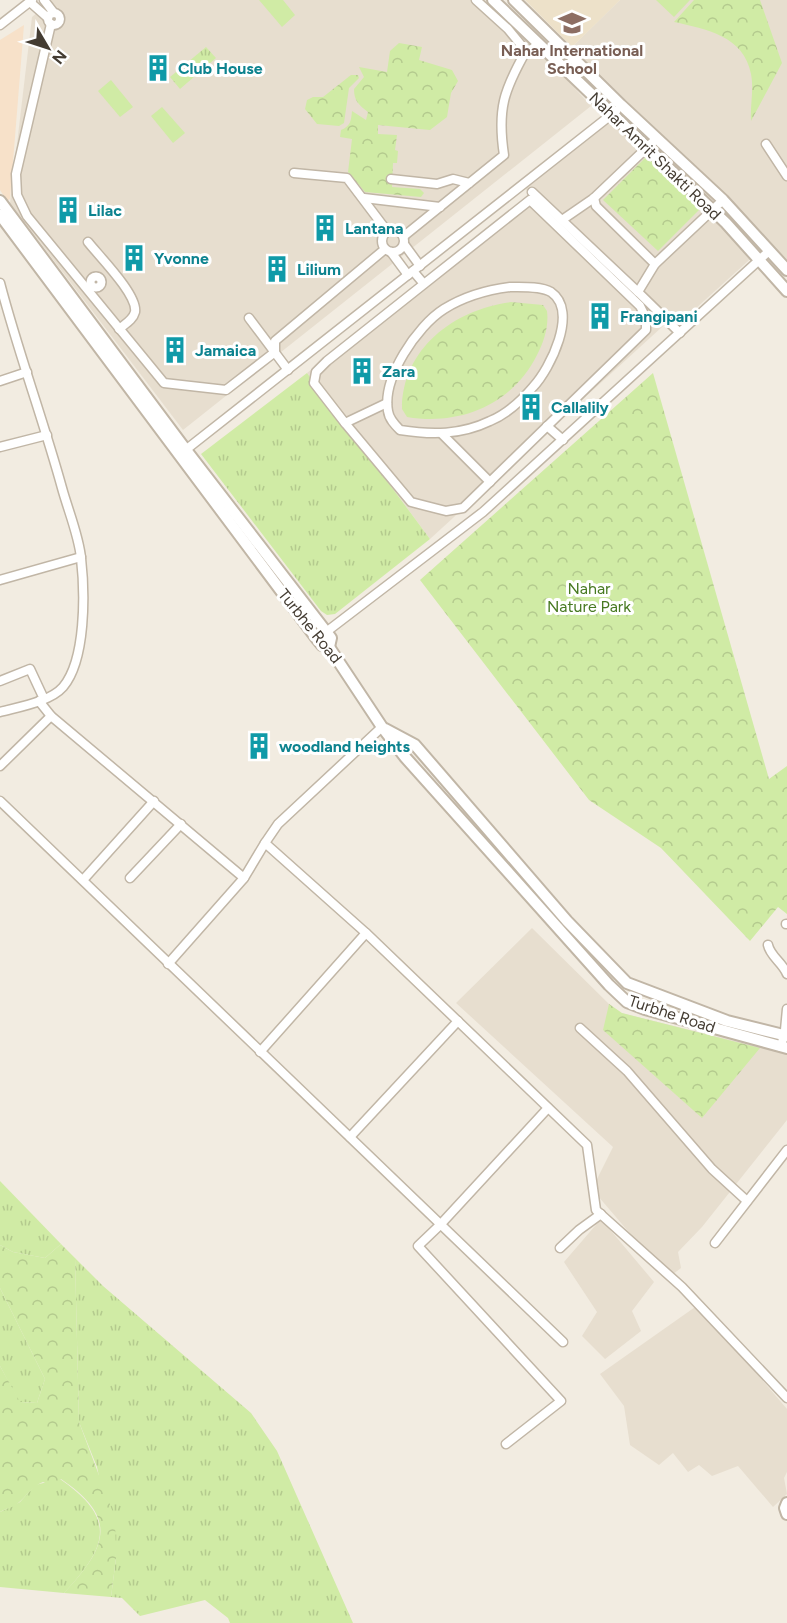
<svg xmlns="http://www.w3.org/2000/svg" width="787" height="1623" font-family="Figtree,sans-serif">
<defs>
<pattern id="grass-tufts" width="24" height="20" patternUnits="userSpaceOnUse" patternTransform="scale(1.5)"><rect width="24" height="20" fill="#d0eba5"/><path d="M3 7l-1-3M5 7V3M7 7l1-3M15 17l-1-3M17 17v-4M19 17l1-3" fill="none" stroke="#b4ca8e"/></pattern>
<pattern id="forest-crowns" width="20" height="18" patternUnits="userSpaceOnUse" patternTransform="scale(1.5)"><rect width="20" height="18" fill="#d0eba5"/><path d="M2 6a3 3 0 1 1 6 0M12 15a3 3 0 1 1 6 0" fill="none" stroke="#b4ca8e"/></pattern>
</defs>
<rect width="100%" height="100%" fill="#f2ece1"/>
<!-- residential -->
<g fill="#e7decf">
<path d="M52,0H485L534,44L591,106L183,430L10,203L32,17Z"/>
<path d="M620,0H787V263L768,243L673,329L523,187L620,105L696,175L627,101L572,47Z"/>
<path d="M530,196L663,326L430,539L307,373Z"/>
<path d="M532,928L609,1004L621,1013L787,1054V1120L702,1227L678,1252L681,1268L668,1278L592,1189L613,1147L456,1003Z"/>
<path d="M601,1219L654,1282L632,1311L641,1331L605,1359L582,1336L597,1312L564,1262Z"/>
<path d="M698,1305L787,1409V1472L784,1478L787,1494L773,1507L738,1466L712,1476L699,1465L688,1472L673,1453L659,1465L630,1445L624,1406L600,1374Z"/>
</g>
<!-- commercial -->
<path fill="#f7e1c9" d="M24,25L10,199L7,201L0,190V40Z"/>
<!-- education -->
<path fill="#ede1c9" d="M525,0H620L572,47Z"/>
<!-- grass -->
<g fill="url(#grass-tufts)">
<path d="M206,47L216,58L180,89L170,77Z"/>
<path d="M307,373L430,539L335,614L327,615L321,611L201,454Z"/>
<path d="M0,1181L61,1244L45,1258L13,1252L0,1245Z"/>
<path d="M75,1258L103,1286L251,1413L277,1451L353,1623H230L228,1618L205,1600L140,1616L122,1598L111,1597L116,1558L97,1467L79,1422Z"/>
<path d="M0,1288L45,1379L37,1403L19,1402L0,1366Z"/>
<path d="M60,1479C118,1519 107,1547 64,1593L0,1587V1512L20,1502L35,1485Z"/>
</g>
<!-- forest -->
<g fill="url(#forest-crowns)">
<path d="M694,0H760L782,63L751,121C750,105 754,90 751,74C744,36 706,29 674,22Z"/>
<path d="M399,43L422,47L419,60L452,70L458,81L451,93L447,117L430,130L378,125V134L397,135L395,150L398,151L397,163H393L392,187L420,189L424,193L421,197L365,192L348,172L352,139L340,137L341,130C351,126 351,120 352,111L366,120L368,112C359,105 354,101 354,89L364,77L359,67L387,72L390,51Z"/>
<path d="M351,75H358L359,78L349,88L344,123L339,126L317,124L305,109L307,100L313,97H323Z"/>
<path d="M649,154L705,204L658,251L603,200Z"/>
<path d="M511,302L543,305L547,311C549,326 544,342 537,355C512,405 460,426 407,417L402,409C402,348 455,309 511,302Z"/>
<path d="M653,373L769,779L787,766V914L778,907L750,941L661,848L589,800L420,580Z"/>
<path d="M609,1004L622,1013L760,1048L702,1118L603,1030Z"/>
<path d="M61,1244L75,1258L79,1422L115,1518L116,1558L111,1597L64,1593C107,1547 119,1518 61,1479L50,1485L43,1482C31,1487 27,1496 17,1504C12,1508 6,1508 0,1512V1366L20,1402L37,1403L45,1379L0,1288V1245L13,1252L45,1258Z"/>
</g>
<!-- garden -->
<g fill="#d0eba5">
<path d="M259,0H283L295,15L282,27Z"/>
<path d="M656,0H690L674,17Z"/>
<path d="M111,80L133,107L120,117L98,91Z"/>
<path d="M162,107L185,133L173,143L151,116Z"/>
</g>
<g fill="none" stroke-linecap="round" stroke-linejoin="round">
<defs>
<g id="minor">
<path d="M44,0L54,13"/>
<path d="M31,3L48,18"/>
<circle cx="54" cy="19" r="6"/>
<path d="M51,24L16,174L17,195L27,216L164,383L226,390L275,352V341L385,249"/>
<path d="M0,25L32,0"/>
<path d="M532,49L539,43"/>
<path d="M766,144L787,176"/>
<path d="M294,173L347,178L387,231"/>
<path d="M391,179L437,184L453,179L469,183"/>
<path d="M532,192L638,292"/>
<path d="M364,198L440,207"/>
<path d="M594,198L596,206L655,264"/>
<path d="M562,220L594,198L656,139"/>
<circle cx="393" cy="241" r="11"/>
<path d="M404,236L504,155C497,109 504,90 526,51L508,29L476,0"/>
<path d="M88,242C99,256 138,295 135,312C133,320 125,324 119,329"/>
<path d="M404,244L420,266"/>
<path d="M391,252L408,275"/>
<path d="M413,271L424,284L327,361L316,372L314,383L345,423L411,502L446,511L463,508L646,330V318L640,306L530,200L424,284"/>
<circle cx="96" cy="282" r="5.5"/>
<path d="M0,283C18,352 43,419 62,488C68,510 79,536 81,558C85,593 86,660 63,687C50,702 18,707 0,712"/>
<path d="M510,287C522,287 541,286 551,292C579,311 550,369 533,387C521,401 507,414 490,421C461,435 432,435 400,430C395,425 389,419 388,411C382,378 417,326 444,309C465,296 486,290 510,287Z"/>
<path d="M249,318L288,370"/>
<path d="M680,333L638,292L655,264L723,200"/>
<path d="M0,381L27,372"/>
<path d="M345,423L387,403"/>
<path d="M547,426L563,440"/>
<path d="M442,434L490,482"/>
<path d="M0,447L47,435"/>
<path d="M183,452L616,111"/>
<path d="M0,580L81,557"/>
<path d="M317,639L483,512L769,251"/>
<path d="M0,681L30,669L44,699"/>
<path d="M39,701L51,716L244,878L168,964"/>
<path d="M382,727L278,824L265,843L366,933L587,1145L596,1210L682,1287L787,1398"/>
<path d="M0,766L51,716"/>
<path d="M0,801L563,1342"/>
<path d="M130,878L181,824"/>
<path d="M244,878L265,843"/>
<path d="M83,880L154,801"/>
<path d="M786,924H787"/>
<path d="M768,945C770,956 783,963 787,974"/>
<path d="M580,1028L627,1071L712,1169L747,1201"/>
<path d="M781,1047L785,1030L787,1009"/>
<path d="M260,1052L366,933"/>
<path d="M350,1137L458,1021"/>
<path d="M715,1243L787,1150"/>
<path d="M560,1248L579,1230L601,1214"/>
<path d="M506,1444L561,1401L418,1246L440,1225L548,1108"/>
</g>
<g id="tertiary">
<path d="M493,0L726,223L787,291"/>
<path d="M514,0L621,105L723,200L787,270"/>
<path d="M0,201L186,450L331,638L329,647"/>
<path d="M0,215L317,639L322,645L329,647L382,727L405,757L609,985L627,1002L645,1009L787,1048"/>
<path d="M385,729L415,745L567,921L627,983L727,1021L787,1036"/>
<path d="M787,1503L785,1508L787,1514"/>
</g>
</defs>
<!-- minor casing -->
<use href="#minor" stroke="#c1b6a6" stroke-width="11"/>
<!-- tertiary casing -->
<use href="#tertiary" stroke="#c1b6a6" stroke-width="14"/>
<!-- minor -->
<use href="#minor" stroke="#fff" stroke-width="8"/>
<!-- tertiary -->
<use href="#tertiary" stroke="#fff" stroke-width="10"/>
</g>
<!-- icons -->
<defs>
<symbol id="school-bare" viewBox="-9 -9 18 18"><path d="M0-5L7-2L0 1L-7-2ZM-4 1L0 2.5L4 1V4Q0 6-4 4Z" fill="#8d6e63" stroke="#fff" stroke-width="2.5" paint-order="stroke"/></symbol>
<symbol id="building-bare" viewBox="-9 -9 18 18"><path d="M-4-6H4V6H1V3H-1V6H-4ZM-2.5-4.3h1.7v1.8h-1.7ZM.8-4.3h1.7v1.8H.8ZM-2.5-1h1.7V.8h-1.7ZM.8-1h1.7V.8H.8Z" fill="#0f9aa8" stroke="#fff" stroke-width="2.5" paint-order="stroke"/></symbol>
</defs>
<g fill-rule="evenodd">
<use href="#school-bare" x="553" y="4" width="38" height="38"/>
<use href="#building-bare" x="139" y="49" width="38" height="38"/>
<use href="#building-bare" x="49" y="191" width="38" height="38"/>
<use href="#building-bare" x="306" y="209" width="38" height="38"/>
<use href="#building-bare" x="115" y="239" width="38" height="38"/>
<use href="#building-bare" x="258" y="250" width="38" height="38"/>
<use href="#building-bare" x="581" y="297" width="38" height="38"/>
<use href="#building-bare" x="156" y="331" width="38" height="38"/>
<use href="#building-bare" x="343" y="352" width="38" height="38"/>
<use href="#building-bare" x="512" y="388" width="38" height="38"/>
<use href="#building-bare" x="240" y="727" width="38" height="38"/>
</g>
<g text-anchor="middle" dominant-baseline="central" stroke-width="6" stroke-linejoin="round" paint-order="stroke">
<!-- education labels -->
<g font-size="16" font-weight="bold" fill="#785e54" stroke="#fff">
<text x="572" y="50">Nahar International<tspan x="572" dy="18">School</tspan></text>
</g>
<!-- culture labels -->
<g font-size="16" font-weight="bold" fill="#0d838f" stroke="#fff" text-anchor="start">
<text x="178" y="68">Club House</text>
<text x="88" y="210">Lilac</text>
<text x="345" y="228">Lantana</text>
<text x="154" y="258">Yvonne</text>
<text x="297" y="269">Lilium</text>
<text x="620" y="316">Frangipani</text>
<text x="195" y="350">Jamaica</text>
<text x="382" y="371">Zara</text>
<text x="551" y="407">Callalily</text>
<text x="279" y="746">woodland heights</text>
</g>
<!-- street labels -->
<g font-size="16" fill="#443c32" stroke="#fff">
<text transform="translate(655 156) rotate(44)">Nahar Amrit Shakti Road</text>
<text transform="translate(310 626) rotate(51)">Turbhe Road</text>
<text transform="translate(672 1014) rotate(18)">Turbhe Road</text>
</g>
<!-- park labels -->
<g font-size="16" fill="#477921" stroke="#fff">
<text x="589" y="588">Nahar<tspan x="589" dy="18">Nature Park</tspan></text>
</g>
</g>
<!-- north arrow -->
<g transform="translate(48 48) rotate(129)" stroke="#ffffff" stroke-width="4.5" paint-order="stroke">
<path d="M0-4.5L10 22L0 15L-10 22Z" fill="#443c32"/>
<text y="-9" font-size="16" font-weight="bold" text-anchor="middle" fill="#443c32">N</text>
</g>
</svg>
